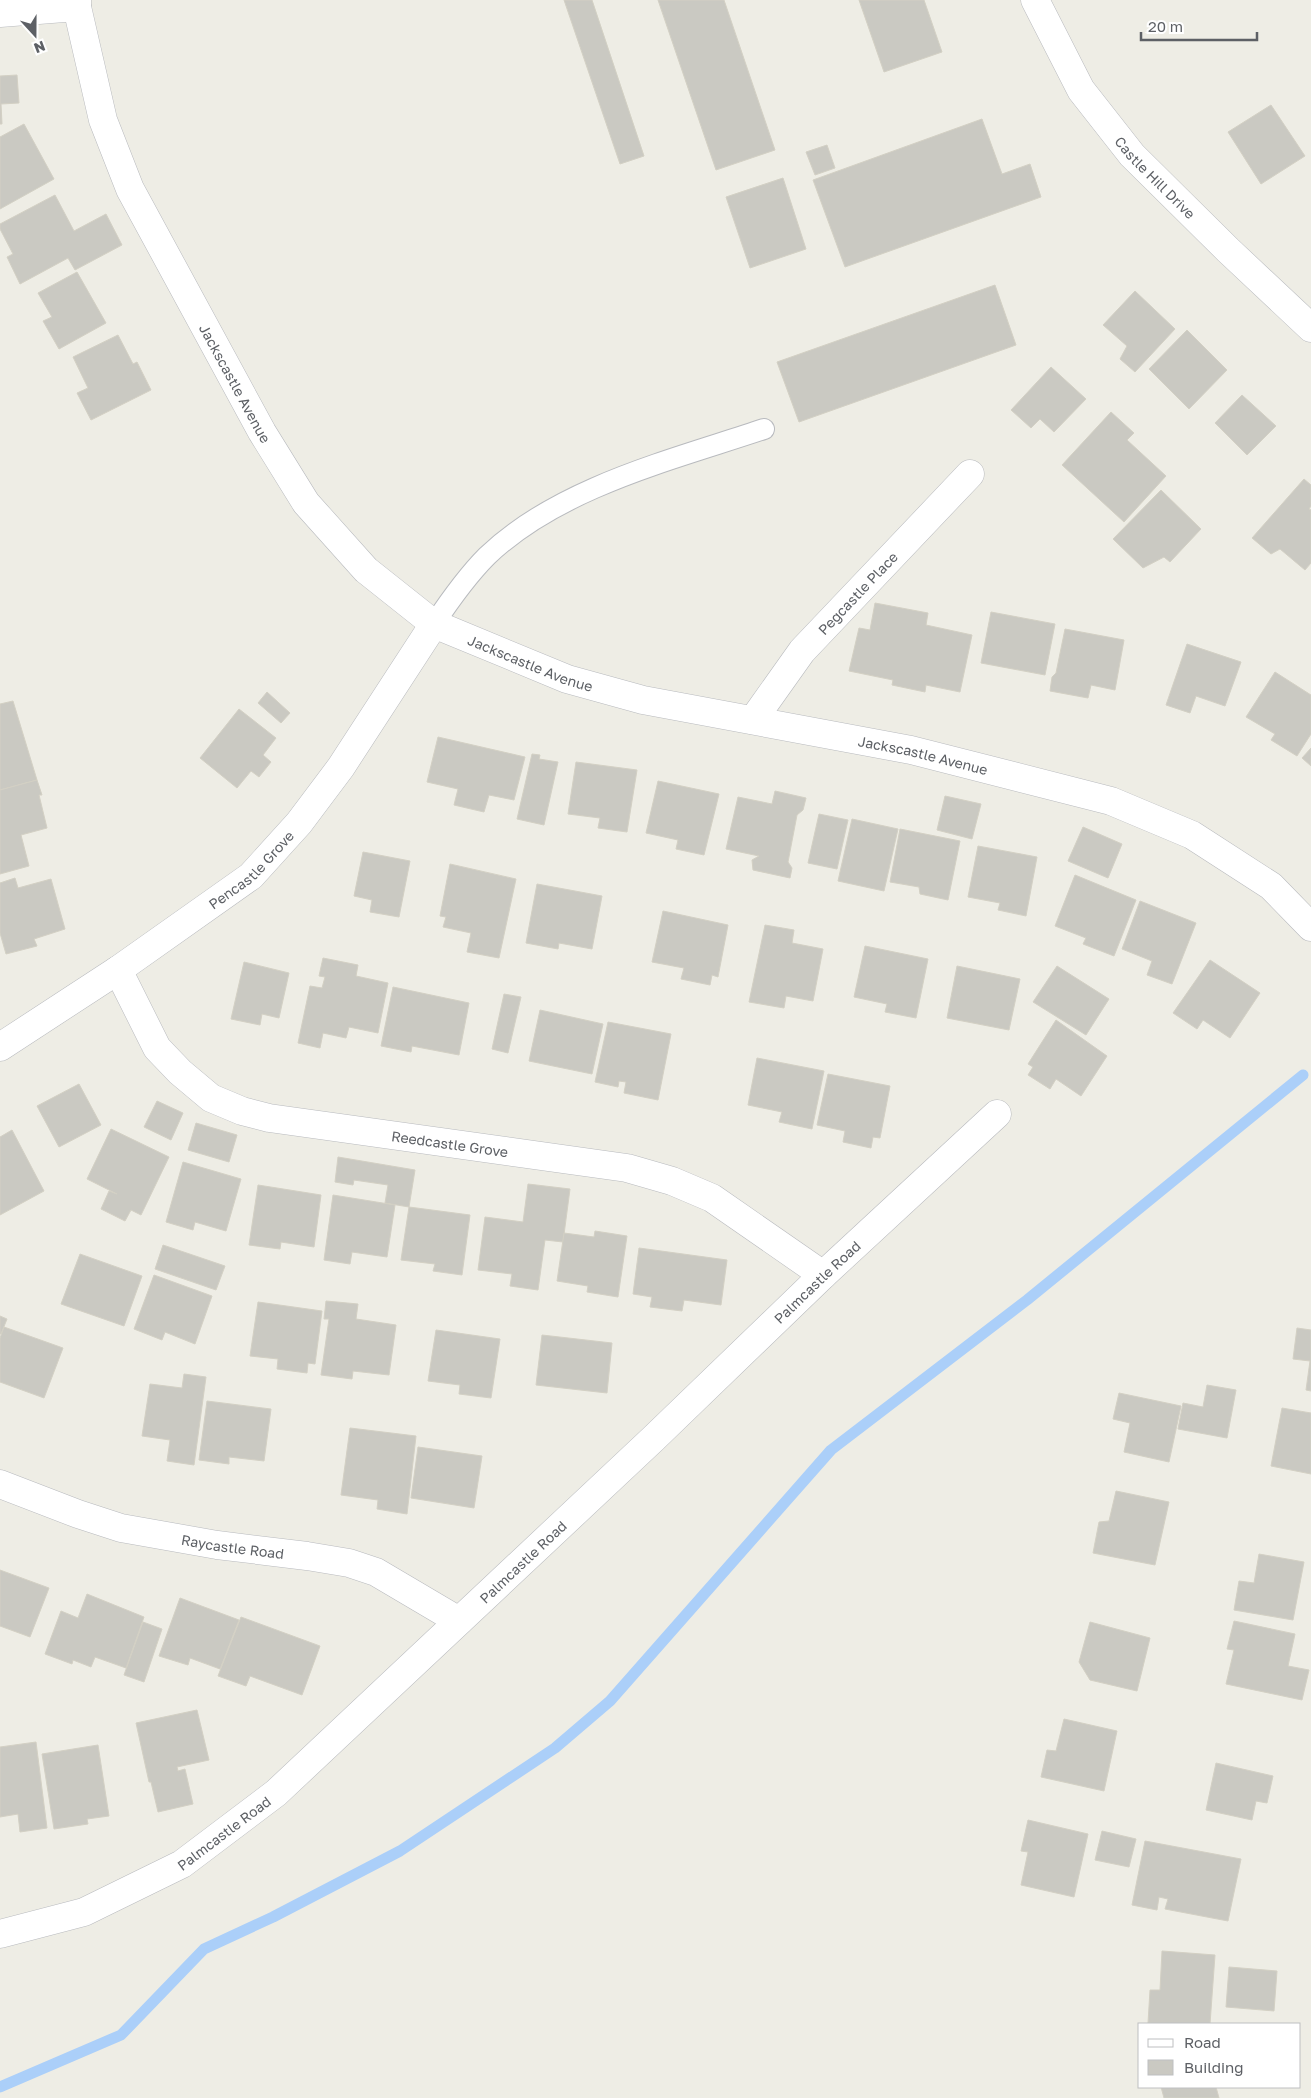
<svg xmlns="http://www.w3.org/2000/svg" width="1311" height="2098" font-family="'Golos Text',sans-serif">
<rect width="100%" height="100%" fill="#eeede5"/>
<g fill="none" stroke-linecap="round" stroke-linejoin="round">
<!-- stream -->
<path stroke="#abcff9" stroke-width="11" d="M0,2087L121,2035L204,1949L273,1917L400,1851L555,1748L610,1701L831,1450L1027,1300L1303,1075"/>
</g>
<!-- building -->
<g fill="#cac9c2" stroke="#d3d0c4">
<path d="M564,0H592L644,156L620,164Z"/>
<path d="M658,0H724L775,150L716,170Z"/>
<path d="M859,0H924L942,52L884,72Z"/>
<path d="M17,75L19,103L1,104L2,124H0V76Z"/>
<path d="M1271,105L1305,156L1261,184L1228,132Z"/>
<path d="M982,119L1002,174L1030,164L1041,197L845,267L813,180Z"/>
<path d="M24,124L54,179L0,209V137Z"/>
<path d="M827,145L835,168L815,175L806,152Z"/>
<path d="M783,178L806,249L750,268L726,197Z"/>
<path d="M55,195L74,231L106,214L122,245L75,270L68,258L20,284L7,257L13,254L0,229V224Z"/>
<path d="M77,272L106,323L59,349L43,321L52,317L38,293Z"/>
<path d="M995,285L1016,345L799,422L777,362Z"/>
<path d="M1135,291L1175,329L1135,372L1120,359L1127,346L1103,325Z"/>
<path d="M1187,330L1227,370L1189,409L1149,369Z"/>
<path d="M118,335L133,364L137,362L151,390L91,420L77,393L88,388L73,357Z"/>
<path d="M1051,367L1086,399L1054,432L1040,419L1031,428L1011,410Z"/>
<path d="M1242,395L1276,426L1247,455L1215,423Z"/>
<path d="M1111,412L1134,433L1127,440L1166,476L1124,522L1062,465Z"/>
<path d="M1304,479L1311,485V506L1309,509L1311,510V563L1305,570L1280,549L1271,554L1252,538Z"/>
<path d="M1161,490L1201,529L1170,562L1164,557L1143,568L1113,539Z"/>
<path d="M875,603L928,613L926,625L972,635L960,692L926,685L925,692L892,685L893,680L849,671L859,628L870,630Z"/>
<path d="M991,612L1055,624L1045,675L981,663Z"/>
<path d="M1065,629L1124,640L1115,690L1091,685L1088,698L1050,691L1052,677L1056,673Z"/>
<path d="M1187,644L1241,662L1225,706L1196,696L1190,713L1166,705Z"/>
<path d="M1275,672L1311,695V734L1297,756L1271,740L1275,734L1246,717Z"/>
<path d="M267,692L290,713L281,723L258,703Z"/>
<path d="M13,701L37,780L0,790V704Z"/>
<path d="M239,709L276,738L263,755L271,762L259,777L251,771L237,788L200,758Z"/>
<path d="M438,737L525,757L514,800L489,795L484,812L454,805L458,789L427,782Z"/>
<path d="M1311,748V766L1302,758Z"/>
<path d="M532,754L540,755L539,759L558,762L544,825L517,819Z"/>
<path d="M576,762L637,770L627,832L598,828L600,818L568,814Z"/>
<path d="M37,780L42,795H39L47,828L21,835L29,866L0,874V790Z"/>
<path d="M658,781L719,794L704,855L676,849L678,840L646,833Z"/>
<path d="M775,791L806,798L803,810L797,815L788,862L792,868L790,878L753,870L752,860L759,856L726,849L738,797L772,804Z"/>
<path d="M945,796L981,804L972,839L937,830Z"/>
<path d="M819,814L848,820L837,869L808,863Z"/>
<path d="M852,819L898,829L884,891L838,881Z"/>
<path d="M1083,827L1122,844L1108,878L1068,861Z"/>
<path d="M900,829L960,841L948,900L920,894L919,887L890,882Z"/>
<path d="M978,846L1037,857L1026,916L998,910L1000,903L968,897Z"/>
<path d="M363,852L410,861L399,917L370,912L372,900L354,896Z"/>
<path d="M450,864L516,879L499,958L467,952L471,933L443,927L446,917L440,916Z"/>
<path d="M1075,875L1136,900L1114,956L1083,944L1086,938L1055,926Z"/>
<path d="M15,878L18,888L51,879L65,929L34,939L37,946L6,954L0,933V883Z"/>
<path d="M537,884L602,896L592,949L559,943L558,949L526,943Z"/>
<path d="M1140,901L1196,923L1172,984L1147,975L1152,961L1122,949Z"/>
<path d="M663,911L728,925L718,977L712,975L710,985L681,979L684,968L652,962Z"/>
<path d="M765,925L794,930L792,943L823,949L813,1001L786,996L784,1008L749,1002Z"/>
<path d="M865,946L928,959L916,1018L885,1012L887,1004L854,997Z"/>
<path d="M323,958L358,965L356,976L388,983L378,1033L349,1027L346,1038L323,1033L320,1048L298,1043L310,986L322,988L325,977L319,976Z"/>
<path d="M1210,960L1260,993L1230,1038L1203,1020L1197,1029L1173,1013Z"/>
<path d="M244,962L289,973L279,1018L262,1014L260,1025L231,1019Z"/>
<path d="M957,966L1020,979L1009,1030L947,1018Z"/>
<path d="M1057,966L1109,999L1086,1035L1033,1002Z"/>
<path d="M393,987L469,1003L459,1055L412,1046L411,1052L381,1046Z"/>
<path d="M504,994L521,997L508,1053L492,1049Z"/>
<path d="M540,1010L603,1024L592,1074L529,1061Z"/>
<path d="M1056,1020L1107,1056L1081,1096L1056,1079L1050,1089L1028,1075L1033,1067L1028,1064Z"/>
<path d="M608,1022L671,1034L658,1100L624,1093L626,1082L619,1081L618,1087L595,1082Z"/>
<path d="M757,1058L824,1071L812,1129L779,1122L782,1112L748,1105Z"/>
<path d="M828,1074L890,1086L880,1138L873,1137L871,1148L843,1142L845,1131L817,1125Z"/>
<path d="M79,1084L101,1125L59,1147L37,1106Z"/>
<path d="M157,1101L183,1113L171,1140L144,1127Z"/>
<path d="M196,1123L237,1135L229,1162L188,1150Z"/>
<path d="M111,1129L169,1157L141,1215L131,1210L125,1221L101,1209L109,1191L117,1194L87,1179Z"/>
<path d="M12,1130L44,1191L0,1215V1137Z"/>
<path d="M338,1157L415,1170L409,1207L385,1203L388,1185L354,1180L353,1185L335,1182Z"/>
<path d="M183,1162L241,1179L226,1231L195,1222L193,1230L166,1222Z"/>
<path d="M528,1184L570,1189L563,1242L545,1240L538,1290L510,1286L512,1274L478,1270L485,1217L523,1222Z"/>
<path d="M258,1185L321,1195L314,1247L281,1242L280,1249L249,1245Z"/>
<path d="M333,1195L395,1205L387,1257L352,1252L350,1264L324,1260Z"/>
<path d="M409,1207L470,1215L462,1275L433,1271L435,1264L401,1260Z"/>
<path d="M595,1231L627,1236L618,1297L587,1292L588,1286L557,1281L564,1233L594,1237Z"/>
<path d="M163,1245L225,1266L216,1290L155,1269Z"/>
<path d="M639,1248L727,1260L721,1305L684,1300L682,1311L650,1307L652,1297L633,1294Z"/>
<path d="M80,1254L142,1276L124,1326L61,1304Z"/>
<path d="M154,1275L212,1296L195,1344L165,1332L162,1340L134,1329Z"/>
<path d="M326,1301L358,1304L356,1319L396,1325L389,1375L353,1371L352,1379L321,1375L329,1319H324Z"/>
<path d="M258,1302L322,1311L315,1364L308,1363L307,1373L277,1369L278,1359L250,1356Z"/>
<path d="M0,1316L7,1319L1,1334H0Z"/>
<path d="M4,1327L63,1348L44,1398L0,1382V1338Z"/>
<path d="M1297,1328L1311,1330V1391L1306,1390L1310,1361L1293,1359Z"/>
<path d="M436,1330L500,1339L491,1398L459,1394L460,1385L428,1381Z"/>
<path d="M542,1335L612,1343L607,1393L536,1385Z"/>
<path d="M184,1374L206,1377L194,1465L167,1461L170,1440L142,1436L150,1384L182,1388Z"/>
<path d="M1207,1385L1236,1390L1227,1438L1178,1429L1183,1403L1203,1407Z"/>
<path d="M1119,1393L1181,1406L1169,1462L1124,1452L1130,1423L1113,1419Z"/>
<path d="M207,1401L271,1409L264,1461L229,1457V1464L199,1460Z"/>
<path d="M1282,1408L1311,1413V1474L1271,1466Z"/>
<path d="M350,1428L416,1436L407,1514L377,1509L378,1500L341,1495Z"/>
<path d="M418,1447L482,1456L474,1508L411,1498Z"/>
<path d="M1116,1491L1169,1502L1155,1565L1093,1553L1099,1522L1109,1521Z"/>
<path d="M1259,1554L1304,1562L1293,1620L1234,1610L1239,1581L1254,1583Z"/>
<path d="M0,1570L49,1588L30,1637L0,1626Z"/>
<path d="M87,1594L144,1617L126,1668L95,1657L91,1667L73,1660L72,1664L45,1654L61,1611L78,1618Z"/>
<path d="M180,1598L239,1620L220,1669L190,1658L188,1665L159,1656Z"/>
<path d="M241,1617L320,1646L302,1695L250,1676L246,1686L218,1676Z"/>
<path d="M1234,1621L1295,1634L1288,1666L1309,1670L1302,1700L1226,1684L1234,1650L1227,1649Z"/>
<path d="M143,1622L162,1629L144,1682L124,1675Z"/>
<path d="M1090,1622L1150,1638L1137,1691L1090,1680L1079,1662Z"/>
<path d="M197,1710L209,1760L177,1767L178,1771L185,1769L193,1804L158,1812L151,1782H149L136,1723Z"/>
<path d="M1064,1719L1117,1731L1104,1791L1041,1777L1047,1750L1056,1751Z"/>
<path d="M36,1742L47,1828L20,1832L18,1814L0,1817V1747Z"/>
<path d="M98,1745L109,1816L87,1819L88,1824L54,1829L42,1754Z"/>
<path d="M1216,1763L1273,1776L1267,1803L1256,1801L1252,1820L1206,1810Z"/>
<path d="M1028,1820L1088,1834L1074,1897L1021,1885L1028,1852L1021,1851Z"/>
<path d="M1102,1831L1136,1839L1129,1867L1095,1860Z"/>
<path d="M1145,1841L1241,1859L1228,1921L1165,1909L1168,1899L1159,1897L1157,1910L1132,1905Z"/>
<path d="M1162,1951L1215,1955L1210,2024L1148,2023L1150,1990H1160Z"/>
<path d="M1229,1967L1277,1971L1274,2011L1226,2007Z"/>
<path d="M1161,2087H1216L1219,2098H1164Z"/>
</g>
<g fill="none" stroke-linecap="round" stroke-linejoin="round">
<defs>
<path id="service" d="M434,624C450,600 466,577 487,556C559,487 672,460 764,429"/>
<g id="minor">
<path id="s1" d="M77,0V7L103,120L130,189L262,432L306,503L366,570L434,624L567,679L643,700L911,750L1111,801L1192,835L1271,886L1311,927"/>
<path d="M0,13L77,7"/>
<path id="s2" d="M753,720L802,651L970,474"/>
<path id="s3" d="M118,970L157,1048L180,1072L211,1098L242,1111L269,1118L627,1168L672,1181L712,1198L823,1275"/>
<path id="s4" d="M0,1047L118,970L251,876L299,823L341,767L434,624"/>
<path id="s5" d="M0,1484L78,1514L121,1528L217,1545L307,1556L349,1563L376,1572L459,1621"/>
<path id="s6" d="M0,1934L84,1912L182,1864L276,1793L654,1438L823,1275L997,1114"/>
</g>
<g id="tertiary">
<path id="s7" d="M1035,0L1081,90L1132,155L1228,250L1311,328"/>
</g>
</defs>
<!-- service casing -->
<use href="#service" stroke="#b8babe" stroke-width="22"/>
<!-- minor casing -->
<use href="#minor" stroke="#b8babe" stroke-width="29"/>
<!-- tertiary casing -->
<use href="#tertiary" stroke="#b8babe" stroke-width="29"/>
<!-- service -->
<use href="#service" stroke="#fff" stroke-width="20"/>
<!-- minor -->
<use href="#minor" stroke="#fff" stroke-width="28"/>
<!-- tertiary -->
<use href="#tertiary" stroke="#fff" stroke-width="28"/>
</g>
<g text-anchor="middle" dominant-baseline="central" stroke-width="4" stroke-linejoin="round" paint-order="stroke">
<!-- street labels -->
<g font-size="14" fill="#5d6065" stroke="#fff">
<text stroke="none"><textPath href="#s7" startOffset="216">Castle Hill Drive</textPath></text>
<text stroke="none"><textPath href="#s1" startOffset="418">Jackscastle Avenue</textPath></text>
<text stroke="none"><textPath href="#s2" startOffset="165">Pegcastle Place</textPath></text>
<text stroke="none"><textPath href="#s1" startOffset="838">Jackscastle Avenue</textPath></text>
<text stroke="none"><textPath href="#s1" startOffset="1242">Jackscastle Avenue</textPath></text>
<text stroke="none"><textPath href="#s4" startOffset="308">Pencastle Grove</textPath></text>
<text stroke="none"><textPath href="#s3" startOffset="405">Reedcastle Grove</textPath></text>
<text stroke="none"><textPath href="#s6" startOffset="1058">Palmcastle Road</textPath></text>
<text stroke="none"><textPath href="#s5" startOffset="242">Raycastle Road</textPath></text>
<text stroke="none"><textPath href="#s6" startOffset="652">Palmcastle Road</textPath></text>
<text stroke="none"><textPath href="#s6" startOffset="248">Palmcastle Road</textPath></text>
</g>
</g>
<!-- legend -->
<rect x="1138" y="2023" width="162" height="65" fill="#ffffff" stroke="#bebfc1"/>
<rect x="1148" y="2039" width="25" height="8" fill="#ffffff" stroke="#bebfc1"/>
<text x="1184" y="2048" font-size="15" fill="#5d6065">Road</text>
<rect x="1148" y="2060" width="25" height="15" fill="#cac9c2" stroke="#bebfc1"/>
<text x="1184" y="2073" font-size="15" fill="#5d6065">Building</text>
<!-- north arrow -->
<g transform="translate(35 35) rotate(159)" stroke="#ffffff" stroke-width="4" paint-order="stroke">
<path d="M0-4L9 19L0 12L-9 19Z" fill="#5d6065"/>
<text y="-8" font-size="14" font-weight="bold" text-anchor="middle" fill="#5d6065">N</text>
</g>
<!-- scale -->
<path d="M1141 32v8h116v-8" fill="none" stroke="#5d6065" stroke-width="2.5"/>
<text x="1148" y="32" font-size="15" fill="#5d6065" stroke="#ffffff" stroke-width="4" paint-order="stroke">20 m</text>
</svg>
